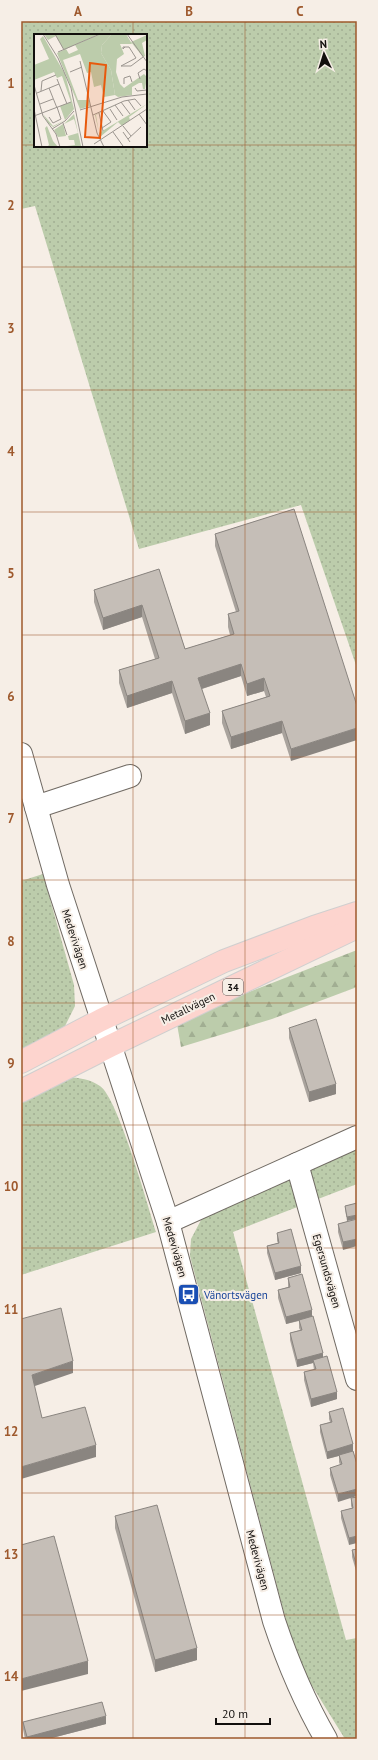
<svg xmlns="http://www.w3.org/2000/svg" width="378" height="1760" font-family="'PT Sans',sans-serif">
<defs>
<pattern id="grass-dots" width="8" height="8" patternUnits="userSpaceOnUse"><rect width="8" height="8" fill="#bcccab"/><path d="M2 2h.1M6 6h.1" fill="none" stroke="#a1ae92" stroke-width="1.8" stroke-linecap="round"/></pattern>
<pattern id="forest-firs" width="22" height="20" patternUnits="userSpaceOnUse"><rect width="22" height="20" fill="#bcccab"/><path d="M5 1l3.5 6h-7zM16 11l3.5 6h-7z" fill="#a1ae92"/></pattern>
</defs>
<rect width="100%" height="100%" fill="#f6eee6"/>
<!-- grass -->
<g fill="url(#grass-dots)" fill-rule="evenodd">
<path d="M21,21H357V668L301,505L139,549L35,206L21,209ZM35,35H146V146H35Z"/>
<path d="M43,874L74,985L75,1006L65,1026L21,1053V881Z"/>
<path d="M68,1077C79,1078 90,1079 100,1086C118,1098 148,1206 156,1232L21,1275V1099Z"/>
<path d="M357,1133V1184L233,1232L346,1640L357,1638V1739H345L301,1668L287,1624L190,1256L191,1239L201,1220L300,1161Z"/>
</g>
<!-- forest -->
<path fill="url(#forest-firs)" d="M357,950V987L272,1019L181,1047L177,1024L228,1000Z"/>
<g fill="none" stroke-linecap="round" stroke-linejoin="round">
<defs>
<g id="minor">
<path d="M21,754L58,885L168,1222L274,1621C288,1663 304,1701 326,1739"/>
<path d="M36,807L130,776"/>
<path d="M297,1164L357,1379"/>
<path d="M168,1222L357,1137"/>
</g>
<g id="major">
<path d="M21,1062L101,1020L224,961L314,927L357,913"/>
<path d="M21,1091L110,1046L357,927"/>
</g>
</defs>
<!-- minor casing -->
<use href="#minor" stroke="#706a63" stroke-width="24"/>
<!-- major casing -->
<use href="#major" stroke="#d0cfcf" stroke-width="24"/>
<!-- minor -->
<use href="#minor" stroke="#fff" stroke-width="22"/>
<!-- major -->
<use href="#major" stroke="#fdd4ce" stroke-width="22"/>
</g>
<!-- wall -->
<g fill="#a9a39d">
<path d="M294,509L291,761L282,733L231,749L222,723V711L266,697L264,691L247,696L241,676L202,689L210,725L185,734L172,693L127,708L119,683V670L155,659L142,617L103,630L94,602V590L159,569L185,649L230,635L228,627V614L236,612L215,546V534Z"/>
<path d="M289,1028L336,1094L309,1102L289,1038Z"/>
<path d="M357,1203L347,1221L345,1209V1206Z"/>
<path d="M357,1219L343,1250L338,1232V1224Z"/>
<path d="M277,1233L301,1273L275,1280L267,1253V1246L278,1243L277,1241Z"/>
<path d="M288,1278L312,1317L323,1357L337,1399L311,1407L304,1380V1372L314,1370L313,1363L297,1367L290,1340V1333L300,1330L299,1328V1321L286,1324L278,1298V1290L288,1287Z"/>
<path d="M329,1412L353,1444L338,1502L330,1475V1468L340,1465L339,1462V1456L327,1459L320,1432V1425L330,1422L329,1419Z"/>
<path d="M357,1497L349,1545L341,1518V1511L352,1508L351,1506V1498Z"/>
<path d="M115,1516L197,1660L155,1672L115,1528Z"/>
<path d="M357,1549V1574L352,1557V1550Z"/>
<path d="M23,1722L106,1724L48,1739H25L23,1729Z"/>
</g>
<!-- shaded-wall -->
<g fill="#8a8580">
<path d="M142,605V617L103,630V618Z"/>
<path d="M241,664V676L198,690V678Z"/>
<path d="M264,678V691L247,696V684Z"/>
<path d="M172,681V693L127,708V696Z"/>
<path d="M210,713V725L185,734V721Z"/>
<path d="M282,721V733L231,749V737Z"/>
<path d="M357,728V740L291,761V749Z"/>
<path d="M336,1084V1094L309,1102V1092Z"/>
<path d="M357,1215V1219L347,1221V1217Z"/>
<path d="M357,1239V1246L343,1250V1242Z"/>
<path d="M301,1266V1273L275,1280V1273Z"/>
<path d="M312,1310V1317L286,1324V1317Z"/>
<path d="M323,1353V1360H313V1363L297,1367V1360Z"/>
<path d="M73,1361V1373L32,1387V1375Z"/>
<path d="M337,1392V1399L311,1407V1399Z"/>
<path d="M353,1444V1452L327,1459V1452Z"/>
<path d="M96,1445V1457L21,1479V1467Z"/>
<path d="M357,1489V1496L338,1502V1494Z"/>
<path d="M357,1536V1543L349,1545V1538Z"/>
<path d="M197,1648V1660L155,1672V1660Z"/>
<path d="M88,1661V1674L21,1691V1679Z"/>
<path d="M106,1716V1724L48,1739H27V1737Z"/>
</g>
<!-- building -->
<g fill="#c5beb7" stroke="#8a8580">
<path d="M294,509L357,706V728L291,749L282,721L231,737L222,711L270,696L264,678L247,684L241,664L198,678L210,713L185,721L172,681L127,696L119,670L159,658L142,605L103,618L94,590L159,569L185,649L234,634L228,614L239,611L215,534Z"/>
<path d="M316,1019L336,1084L309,1092L289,1028Z"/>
<path d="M357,1203V1215L347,1217L345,1206Z"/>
<path d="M357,1219V1239L343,1242L338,1224Z"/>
<path d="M291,1229L301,1266L275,1273L267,1246L279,1243L277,1233Z"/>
<path d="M302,1274L312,1310L286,1317L278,1290L290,1287L288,1278Z"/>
<path d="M61,1308L73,1361L32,1375L42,1418L85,1407L96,1445L21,1467V1319Z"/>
<path d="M313,1316L323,1353L297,1360L290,1333L302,1330L299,1320Z"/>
<path d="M327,1356L337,1392L311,1399L304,1372L316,1369L313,1360Z"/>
<path d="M343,1408L353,1444L327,1452L320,1425L332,1422L329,1412Z"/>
<path d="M353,1451L357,1464V1489L338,1494L330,1468L342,1464L339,1455Z"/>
<path d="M357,1497V1536L349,1538L341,1511L353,1508L351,1498Z"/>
<path d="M157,1505L197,1648L155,1660L115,1516Z"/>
<path d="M54,1536L88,1661L21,1679V1545Z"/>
<path d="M357,1549V1567L352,1550Z"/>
<path d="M102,1702L106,1716L27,1737L23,1722Z"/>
</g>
<!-- grid -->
<path fill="none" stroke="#9e592d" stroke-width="1" stroke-opacity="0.55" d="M133,21V35M245,21V1739M21,145H35M146,145H357M133,146V1739M21,267H357M21,390H357M21,512H357M21,635H357M21,757H357M21,880H357M21,1003H357M21,1125H357M21,1248H357M21,1370H357M21,1493H357M21,1615H357"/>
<!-- icons -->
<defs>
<symbol id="bus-square" viewBox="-11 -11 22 22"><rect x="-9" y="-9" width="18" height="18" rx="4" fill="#1a4fb4" stroke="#f6eee6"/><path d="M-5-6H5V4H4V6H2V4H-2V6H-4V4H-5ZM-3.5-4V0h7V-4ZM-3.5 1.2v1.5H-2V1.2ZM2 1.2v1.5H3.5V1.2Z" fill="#fff"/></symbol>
</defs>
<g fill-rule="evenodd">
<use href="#bus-square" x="176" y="1282" width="25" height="25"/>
</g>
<g text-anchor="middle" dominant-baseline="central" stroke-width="4" stroke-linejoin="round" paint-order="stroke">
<!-- shield labels -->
<rect fill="#f6eee6" stroke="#56524e" stroke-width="1" x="223" y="979" width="20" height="16" rx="3"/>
<g font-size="10" font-weight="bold" fill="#120f0d">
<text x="233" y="987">34</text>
</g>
<!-- street labels -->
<g font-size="11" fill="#120f0d" stroke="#f6eee6">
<text transform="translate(75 939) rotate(72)">Medevivägen</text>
<text transform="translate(188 1008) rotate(-26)">Metallvägen</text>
<text transform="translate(175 1247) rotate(74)">Medevivägen</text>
<text transform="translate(327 1271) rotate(74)">Egersundsvägen</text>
<text transform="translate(258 1560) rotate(75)">Medevivägen</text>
</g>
<!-- transit labels -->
<g font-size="11" fill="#164399" stroke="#f6eee6" text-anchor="start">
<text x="204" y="1295">Vänortsvägen</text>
</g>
</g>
<!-- overview -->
<g transform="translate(34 34)">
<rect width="113" height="113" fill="#f6eee6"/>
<path d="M66,0H78L68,11L67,19L77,36L81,61L70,63L67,51L60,53L57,38L53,39L46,20L29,26L44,66H55L56,72L46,75L23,19L32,15L35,20L44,16L41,11ZM9,2L31,40L40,75L31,86L19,93L14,89L9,80L19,92L31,86L26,72L37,68L28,42L23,44L20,38L0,46V31L15,25L6,5ZM88,68L62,81L65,99L113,70L95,83L96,86L88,92L84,88L66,103L61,81ZM40,80L47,112L26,113L41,111L40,106H35L34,102L44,99L41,88L40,85L30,90ZM29,90L32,102L24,103L20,96Z" fill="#bcccab"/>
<path d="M10,0H65L30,16L22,2L14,6ZM78,0H92L98,10H86L90,20L83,25L82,38L86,50L90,54L110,40L113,43L111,55H109L108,49H105L98,53V61L84,63L81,61L77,36L67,19L68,11ZM113,1V6L108,9L111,22L109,23L97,8ZM13,92L19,107L24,113H13L15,111L11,94Z" fill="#bcccab"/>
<path fill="none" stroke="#9b958f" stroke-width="1" d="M9,0L24,24L37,54L49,113M21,0L30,16M93,0L113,28M24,18L66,0M46,27L63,99L70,113M87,32L102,24L95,13H89V15L91,13M87,32H97L109,23M36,38L48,33M23,45L33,70M106,45L104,39L110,35L113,37M90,50V44L96,42L98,48M0,51L9,82L22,100L26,113M15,54L23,74M101,54L103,57L113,56M7,57L8,47L22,41M3,59L25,50M94,66L101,76M87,68L96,80M6,70L19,65M81,71L89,82M0,75L8,113M76,75L83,86M46,76L88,63L113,60M65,79L69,97M105,80L113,91M59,81L90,67L101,65L107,72M0,82L37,68M15,83L19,89L27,85L23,73M29,89L33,101M89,92L97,102M68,94L77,88L69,77M18,95L31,87L40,77M79,98L89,112M89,98L96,108M94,105L107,93M60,110L113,75"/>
<path fill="#e8590c" fill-opacity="0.15" stroke="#e8590c" stroke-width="2" d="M56,29L72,31L66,104L51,103Z"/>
<rect width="113" height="113" fill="none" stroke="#120f0d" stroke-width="2"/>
</g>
<!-- border -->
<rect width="378" height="1760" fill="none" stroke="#f6eee6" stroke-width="44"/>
<!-- north arrow -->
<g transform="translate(324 54) rotate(356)" stroke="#f6eee6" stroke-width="3" paint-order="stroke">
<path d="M0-3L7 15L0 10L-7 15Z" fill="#120f0d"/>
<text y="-6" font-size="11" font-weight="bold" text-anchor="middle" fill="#120f0d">N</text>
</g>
<!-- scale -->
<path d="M216 1718v6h54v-6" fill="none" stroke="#120f0d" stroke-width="2"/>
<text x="222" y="1718" font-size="12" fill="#120f0d" stroke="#f6eee6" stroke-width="3" paint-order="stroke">20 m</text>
<rect x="22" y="22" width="334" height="1716" fill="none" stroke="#9e592d" stroke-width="1.5"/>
<g font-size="13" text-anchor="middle" font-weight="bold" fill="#9e592d">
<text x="78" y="16">A</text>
<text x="189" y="16">B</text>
<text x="300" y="16">C</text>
<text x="11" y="88">1</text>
<text x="11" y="210">2</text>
<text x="11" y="333">3</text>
<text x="11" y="456">4</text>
<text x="11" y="578">5</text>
<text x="11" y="701">6</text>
<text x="11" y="823">7</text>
<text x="11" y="946">8</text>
<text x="11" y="1068">9</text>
<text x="11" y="1191">10</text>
<text x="11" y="1314">11</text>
<text x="11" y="1436">12</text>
<text x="11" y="1559">13</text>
<text x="11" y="1681">14</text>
</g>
</svg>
